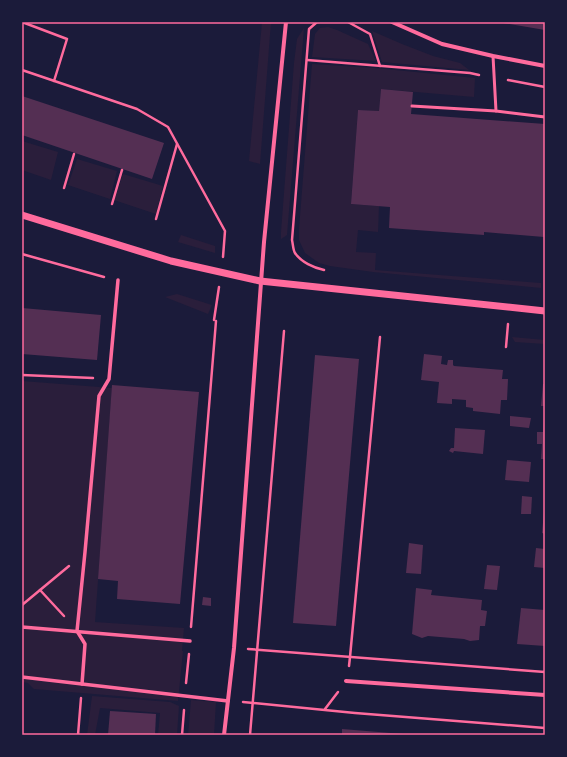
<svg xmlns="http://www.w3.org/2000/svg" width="567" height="757" font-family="'Archivo Narrow',sans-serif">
<rect width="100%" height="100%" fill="#1b1b3a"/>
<!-- green -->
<g fill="#2a1e3b">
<path d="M262,22H271L260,164L249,161Z"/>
<path d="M328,27L337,30L368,44L376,61L312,57L315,34L320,28Z"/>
<path d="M304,28L287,235L281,239V232L294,63L297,39Z"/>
<path d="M372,31L402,44L433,56L460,63L469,70L382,62Z"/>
<path d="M312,64L375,68L475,78L474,97L381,89L379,111L358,110L351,204L379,206L378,232L358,230L356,252L376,253L375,270L541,283V288L373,272L330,266L319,263L305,253L299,240V229Z"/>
<path d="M22,141L58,152L51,180L22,170Z"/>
<path d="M77,159L117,171L110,199L68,185Z"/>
<path d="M123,174L163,186L156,214L114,200Z"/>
<path d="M181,235L215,246V253L178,242Z"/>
<path d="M177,294L212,305L208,314L165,297Z"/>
<path d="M512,337L545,340V344L515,342Z"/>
<path d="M22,381L112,388L95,622L184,628L182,651H183L178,701L34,689L28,683L22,682Z"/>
<path d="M92,696L170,702L179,706L177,735H158L160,713L100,708L95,735H87Z"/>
<path d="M191,700L216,702L214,735H188Z"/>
</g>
<!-- building -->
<g fill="#542f53">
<path d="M503,22H545V30L503,23Z"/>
<path d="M381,89L413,92L411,114L545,124V233L544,237L484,232V235L389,228L390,207L351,204L358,110L379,111Z"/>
<path d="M22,96L164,143L152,179L22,135Z"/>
<path d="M22,308L101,315L97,360L22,354Z"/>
<path d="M424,354L442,356L441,364L447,365L448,360H453V365L454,366L503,370L502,379H508L507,400H501L500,414L473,411V408L466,407V400L452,399V404L437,403L439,382L421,380Z"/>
<path d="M315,355L359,359L336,626L293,623Z"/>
<path d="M543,384H545V406H541Z"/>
<path d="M112,385L199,392L180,604L117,599L118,581L98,579Z"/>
<path d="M510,416L531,418L529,428L510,426Z"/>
<path d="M544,418H545V459H541L542,444H537V432H543Z"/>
<path d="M455,428L485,430L483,454L454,451L453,453L449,451L451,448H454Z"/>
<path d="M507,460L531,462L529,482L505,480Z"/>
<path d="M522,496L532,497L531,514H521Z"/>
<path d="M544,512H545V534L542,533Z"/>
<path d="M409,543L423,545L421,574L406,573Z"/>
<path d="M536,548L545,549V568L534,567Z"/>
<path d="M487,565L500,566L497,590L484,589Z"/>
<path d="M416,588L432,590L431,595L482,600L481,610L487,611L485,626H480L479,640L470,641L464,639L428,636L422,638L412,634Z"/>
<path d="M203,597L211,598V606L202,605Z"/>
<path d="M521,608L545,610V646L517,644Z"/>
<path d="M110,711L156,714L155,735H108Z"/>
<path d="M342,729L403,734V735H342Z"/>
</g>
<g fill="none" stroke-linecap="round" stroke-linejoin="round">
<!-- path -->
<g stroke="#ff6b9d" stroke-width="2.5">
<path d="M22,22L67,39L54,81"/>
<path d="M319,22H317L309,29L292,240C293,244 293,250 295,253C301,262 314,268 324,270"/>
<path d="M348,22L370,34L380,66"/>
<path d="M307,60L470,73L479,75"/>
<path d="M22,70L137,109L168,127L225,231L223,257"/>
<path d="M508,80L545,87"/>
<path d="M64,188L74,154"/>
<path d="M112,204L122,170"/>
<path d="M156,219L177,144"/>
<path d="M22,254L104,277"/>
<path d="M214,320L219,287"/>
<path d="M506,347L508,324"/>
<path d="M22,375L93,378"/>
<path d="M40,590L64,616"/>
<path d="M22,605L69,566"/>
<path d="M191,627L216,321"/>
<path d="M248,649L545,672"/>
<path d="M349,666L350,657L380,337"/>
<path d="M186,683L189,654"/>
<path d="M243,702L355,713L545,728"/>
<path d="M325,709L338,692"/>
<path d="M78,735L81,698"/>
<path d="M182,735L184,710"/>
<path d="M250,735L284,331"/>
</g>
<!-- service -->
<g stroke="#ff6b9d" stroke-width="3">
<path d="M493,56L496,111L545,117"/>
<path d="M412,106L496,111"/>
</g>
<!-- pedestrian -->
<g stroke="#ff6b9d" stroke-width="3.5">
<path d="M22,627L190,641"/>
<path d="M22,677L228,701"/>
<path d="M82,684L85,644L77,631L85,552L99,396L109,379L118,280"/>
</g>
<!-- minor -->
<g stroke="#ff6b9d" stroke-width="4">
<path d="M392,22L442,44L493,56L545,66"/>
<path d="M346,681L545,695"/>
<path d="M224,735L234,648L264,242L286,22"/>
</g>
<!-- tertiary -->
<path stroke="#ff6b9d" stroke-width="7" d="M22,215L171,261L260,281L545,311"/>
</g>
<!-- border -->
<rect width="567" height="757" fill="none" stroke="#1b1b3a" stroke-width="46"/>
<rect x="23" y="23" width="521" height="711" fill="none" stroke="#ff6b9d" stroke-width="1.5"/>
</svg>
